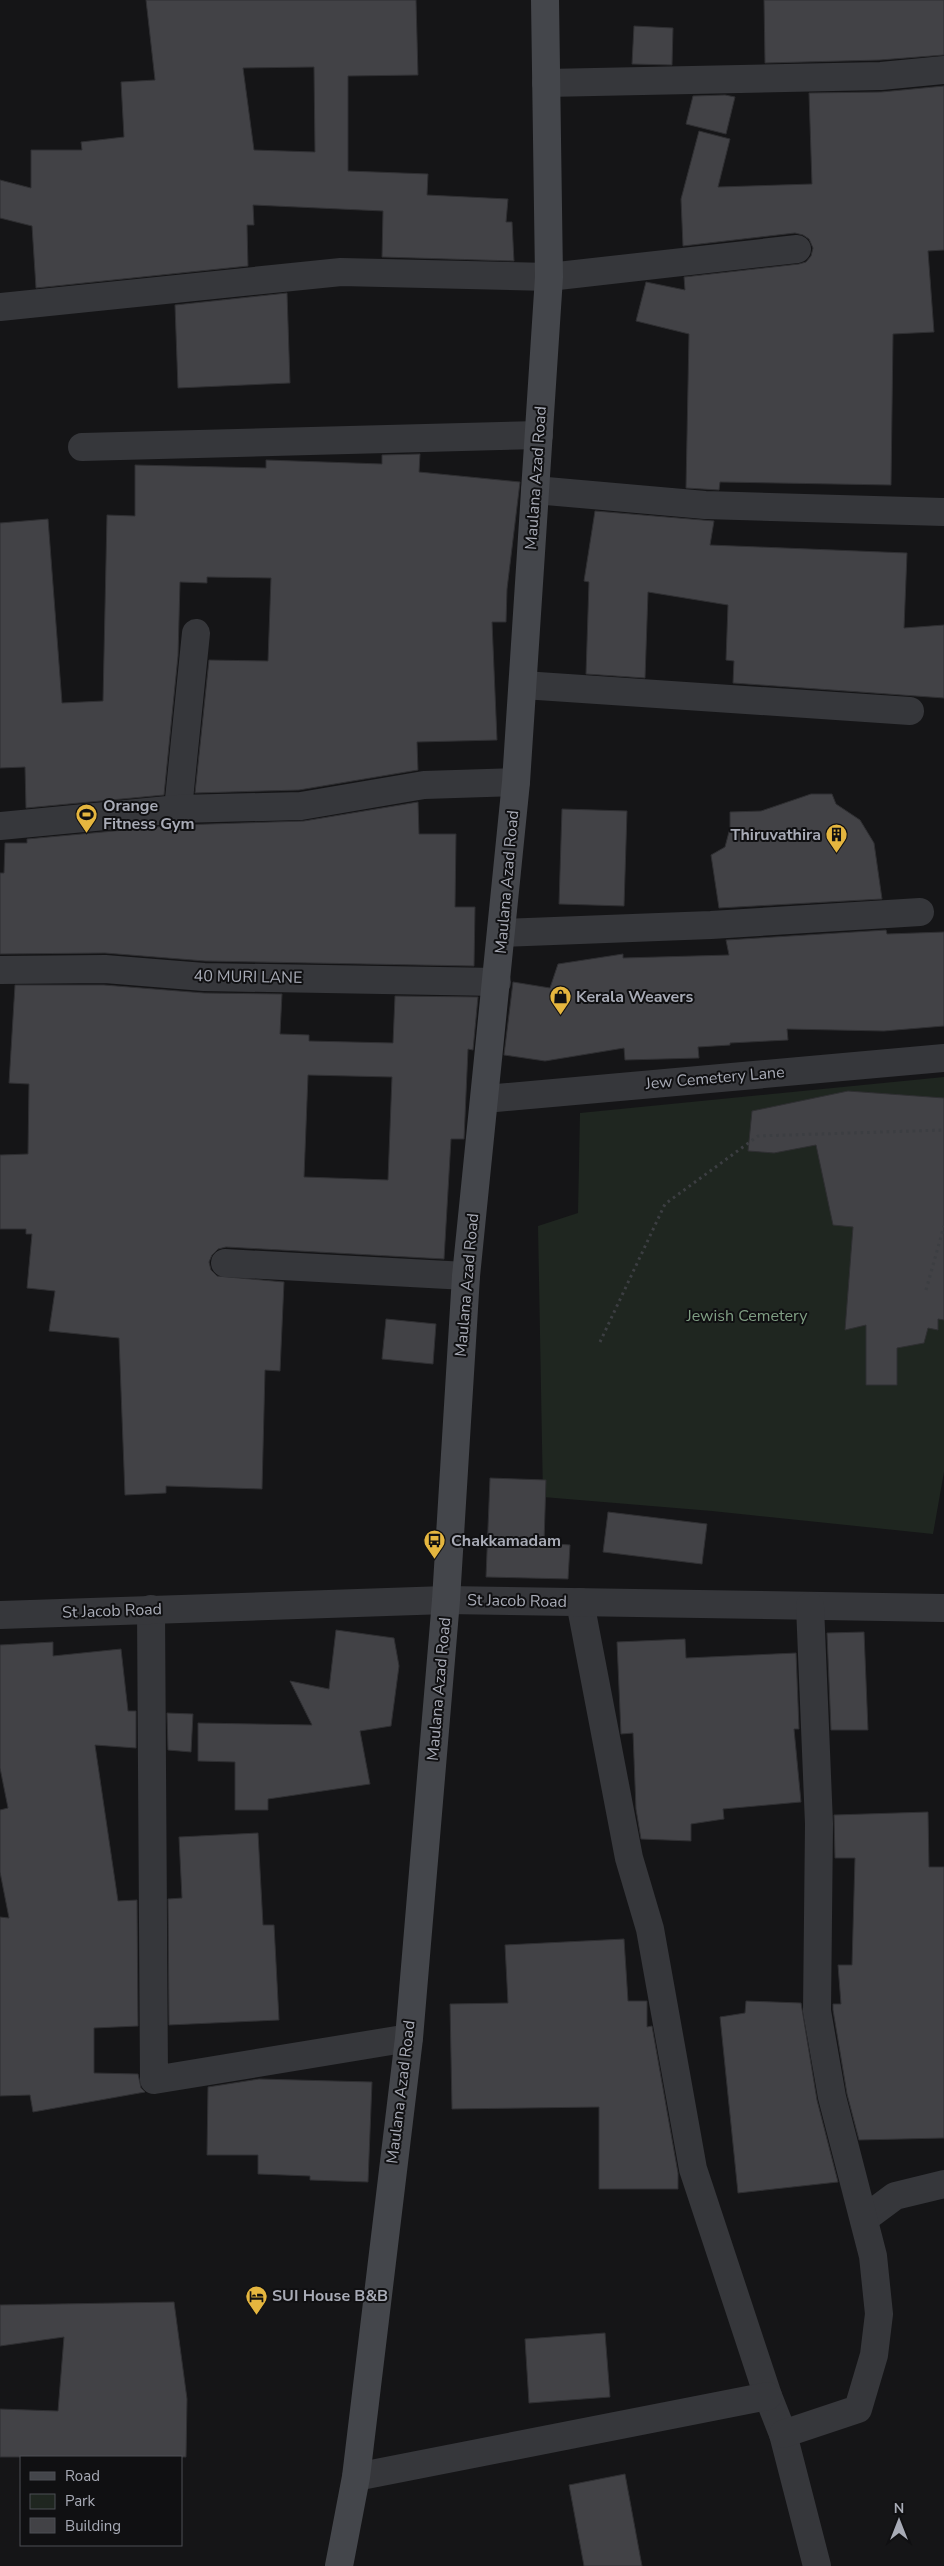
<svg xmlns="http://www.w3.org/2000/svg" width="944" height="2566" font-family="'Nunito Sans',sans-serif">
<rect width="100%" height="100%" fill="#151517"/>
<!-- green -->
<path fill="#1f2620" d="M944,1077V1472L933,1534L712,1511L543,1497L538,1226L578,1213L580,1113Z"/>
<!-- building -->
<g fill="#424246" stroke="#2f2f32" fill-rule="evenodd">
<path d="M146,0H416L418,75L348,76V171L428,174L427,195L508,199L506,222H512L514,261L382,257L383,211L253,205L254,225H247L248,266L36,288L32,226L0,218V180L31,188V150H82L81,142L124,137L121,82L155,80ZM314,67L315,152L254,150L243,68Z"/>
<path d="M764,0H944V55L880,60L765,63Z"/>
<path d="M634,26L673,28L672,65L632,64Z"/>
<path d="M944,86V250L928,251L934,332L893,334L891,485L720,482L719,490L686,488L689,334L636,321L646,282L685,290L684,277L799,264L806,262L811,256L813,248L809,239L803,235L795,233L683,246L681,199L699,131L730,139L718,187L812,184L809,93L881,92Z"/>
<path d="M725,95L735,97L726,134L686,124L693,96Z"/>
<path d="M287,293L290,383L178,388L175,305Z"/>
<path d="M420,454L419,472L520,482L507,589L506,622H492L497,740L417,742L418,770L299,790L195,793L209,660L268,661L271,578L207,577V583L180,582L178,656L164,795L26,808L25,767L0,768V523L48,519L62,703L103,701L107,515L135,516V465L266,468V460L382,464V455Z"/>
<path d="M595,511L714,521L710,545L907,553L904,628L944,625V698L733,683L734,661L726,660L728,605L648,592L645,678L586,674L589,582L584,581Z"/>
<path d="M811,794H832L836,804L860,820L874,843L882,899L719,908L711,855L725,847L730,828V812L761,811Z"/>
<path d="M418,802L419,834H456L455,907H475L474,966L205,961L105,953L0,954V873H4L5,843H27V839L179,825L304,821Z"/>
<path d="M562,809L627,811L624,906L559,904Z"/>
<path d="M886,930L887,934L944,932V1026L884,1031L787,1029L788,1040L730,1043V1045L698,1047L699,1058L625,1060L624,1048L545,1061L504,1055L513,982L550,988L558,964L623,954V958L729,955L726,940Z"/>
<path d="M15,985H104L204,993L282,994L280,1034L309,1035V1041L393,1043L395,996L478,997L473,1050L468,1049L464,1139H451L444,1259L226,1247L218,1249L212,1255L209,1262L211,1270L217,1276L284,1282L280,1371L265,1370L262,1489L166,1486V1493L125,1495L119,1338L49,1331L55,1291L27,1288L32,1234H26V1229H0V1155L28,1154L29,1084L9,1083ZM308,1075L392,1077L388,1180L304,1177Z"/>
<path d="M848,1091L944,1098V1320L938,1319V1330L928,1328L924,1343L897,1348V1385H866V1325L845,1330L853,1227L833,1225L816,1145L774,1153L748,1151L752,1111Z"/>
<path d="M386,1319L436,1324L433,1364L382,1359Z"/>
<path d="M490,1478L546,1480L544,1543L570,1545L568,1579L486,1577Z"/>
<path d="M608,1512L707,1524L702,1564L603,1552Z"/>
<path d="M336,1630L394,1638L399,1666L391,1726L360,1731L370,1784L268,1799V1810H235V1762L198,1761V1723L312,1725L290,1681L329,1689Z"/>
<path d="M864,1632L868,1730H831L827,1633Z"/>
<path d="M685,1639L686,1658L796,1653L799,1729H794L801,1802L723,1809L724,1819L691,1824V1841L641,1839L636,1809L633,1733L621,1734L617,1642Z"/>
<path d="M53,1642V1656L121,1649L128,1711H136V1748L95,1745L118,1901L137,1900L138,2026L94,2028V2073L138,2074L141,2088L145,2092L33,2112L30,2095L0,2096V1917L9,1918L0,1872V1810L8,1808L0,1768V1645Z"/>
<path d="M167,1713L193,1714L191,1752L168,1750Z"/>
<path d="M928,1812L929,1867H944V2138L859,2140L847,2094L833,2010V2004H841L838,1965H852L855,1858H835L834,1815Z"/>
<path d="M258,1833L263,1925H274L279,2020L169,2025L168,1899L182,1898L179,1837Z"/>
<path d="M624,1939L628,2001H647V2027L652,2026L678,2173V2189H599V2107L452,2109L450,2004L508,2003L505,1945Z"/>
<path d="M746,2001L801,2003L817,2100L838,2182L738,2193L720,2017L745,2013Z"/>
<path d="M259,2079L372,2082L368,2182L310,2180V2176L258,2174V2155H207L208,2087Z"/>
<path d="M174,2302L187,2399L186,2457H0V2409L58,2411L64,2337L0,2346V2305Z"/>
<path d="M605,2333L610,2397L529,2403L525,2339Z"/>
<path d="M625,2474L642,2566H584L569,2485Z"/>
</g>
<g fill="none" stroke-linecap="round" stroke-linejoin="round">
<!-- path -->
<g stroke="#3c3e42" stroke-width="3" stroke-dasharray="2.5 4" stroke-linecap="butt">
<path d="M926,1290L944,1226"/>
<path d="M600,1342L665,1204L758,1136L944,1130"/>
</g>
<!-- street -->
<g stroke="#36373b" stroke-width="28">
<path d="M546,83L881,76L944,70"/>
<path d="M0,307L341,272L549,277L797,249"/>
<path d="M82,447L539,435"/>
<path d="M535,490L705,505L944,512"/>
<path d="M523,685L910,711"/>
<path d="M178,809L196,633"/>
<path d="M0,826L178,809L301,806L424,785L516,782"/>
<path d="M502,933L711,925L920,912"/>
<path d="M0,970L105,969L204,977L497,982"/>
<path d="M485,1099L944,1058"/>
<path d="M225,1263L466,1276"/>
<path d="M580,1602L629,1858L650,1929L693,2169L768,2396L783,2434L817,2566"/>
<path d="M151,1609L154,2080L409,2038"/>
<path d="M0,1615L446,1600L944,1608"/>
<path d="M864,2219L895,2196L944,2184"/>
<path d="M783,2434L858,2409L874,2355L879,2314L873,2256L832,2097L817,2011L819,1824L810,1606"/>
<path d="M356,2477L768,2396"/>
</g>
<!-- secondary -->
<path stroke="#44464b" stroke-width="28" d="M339,2566L356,2477L409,2038L446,1600L466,1276L516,782L549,277L545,0"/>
</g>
<!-- icons -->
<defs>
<symbol id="stadium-pin" viewBox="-11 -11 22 30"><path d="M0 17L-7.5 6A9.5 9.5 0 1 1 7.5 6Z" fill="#e5b63f" stroke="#101012"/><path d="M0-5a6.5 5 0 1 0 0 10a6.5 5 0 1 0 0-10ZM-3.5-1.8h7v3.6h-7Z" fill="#111"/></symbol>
<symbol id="building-pin" viewBox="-11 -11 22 30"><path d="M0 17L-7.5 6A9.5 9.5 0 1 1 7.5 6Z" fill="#e5b63f" stroke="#101012"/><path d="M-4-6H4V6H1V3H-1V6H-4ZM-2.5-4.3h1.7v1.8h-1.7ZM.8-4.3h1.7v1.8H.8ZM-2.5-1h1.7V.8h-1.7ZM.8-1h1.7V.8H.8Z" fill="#111"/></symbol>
<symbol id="shop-pin" viewBox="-11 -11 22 30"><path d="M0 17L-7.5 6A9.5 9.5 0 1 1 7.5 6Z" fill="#e5b63f" stroke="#101012"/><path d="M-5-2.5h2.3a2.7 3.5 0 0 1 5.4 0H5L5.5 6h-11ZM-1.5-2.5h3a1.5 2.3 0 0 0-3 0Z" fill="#111"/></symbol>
<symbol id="bus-pin" viewBox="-11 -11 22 30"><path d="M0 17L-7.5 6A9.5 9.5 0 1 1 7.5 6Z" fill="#e5b63f" stroke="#101012"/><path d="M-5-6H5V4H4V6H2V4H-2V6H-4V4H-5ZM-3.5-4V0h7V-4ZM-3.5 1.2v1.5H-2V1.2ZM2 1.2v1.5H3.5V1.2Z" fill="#111"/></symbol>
<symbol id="hotel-pin" viewBox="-11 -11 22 30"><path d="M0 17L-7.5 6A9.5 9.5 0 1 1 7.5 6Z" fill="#e5b63f" stroke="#101012"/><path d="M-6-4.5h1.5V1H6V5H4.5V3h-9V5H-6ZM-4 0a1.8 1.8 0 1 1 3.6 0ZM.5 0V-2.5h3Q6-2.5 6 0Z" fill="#111"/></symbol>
</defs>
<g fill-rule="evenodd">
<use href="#stadium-pin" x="74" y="802" width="25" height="34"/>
<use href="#building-pin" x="824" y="822" width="25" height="34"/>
<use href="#shop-pin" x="548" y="984" width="25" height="34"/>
<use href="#bus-pin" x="422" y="1528" width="25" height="34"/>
<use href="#hotel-pin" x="244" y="2284" width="25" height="34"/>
</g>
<g text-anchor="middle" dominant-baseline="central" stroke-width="4" stroke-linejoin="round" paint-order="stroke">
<!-- street labels -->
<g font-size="16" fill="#a8abb6" stroke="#101012">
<text transform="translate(536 478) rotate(-86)">Maulana Azad Road</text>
<text transform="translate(507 882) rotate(-85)">Maulana Azad Road</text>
<text transform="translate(248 977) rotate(1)">40 MURI LANE</text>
<text transform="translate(715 1078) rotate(-5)">Jew Cemetery Lane</text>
<text transform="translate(467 1285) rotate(-85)">Maulana Azad Road</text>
<text transform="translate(517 1601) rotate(1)">St Jacob Road</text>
<text transform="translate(112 1611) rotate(-2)">St Jacob Road</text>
<text transform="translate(439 1689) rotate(-85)">Maulana Azad Road</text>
<text transform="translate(401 2092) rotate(-83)">Maulana Azad Road</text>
</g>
<!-- poi labels -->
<g font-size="16" font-weight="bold" fill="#a8abb6" stroke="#101012" text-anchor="start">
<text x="103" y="806">Orange<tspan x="103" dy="18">Fitness Gym</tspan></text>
<text x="821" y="835" text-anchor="end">Thiruvathira</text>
<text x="576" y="997">Kerala Weavers</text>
<text x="451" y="1541">Chakkamadam</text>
<text x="272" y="2296">SUI House B&amp;B</text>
</g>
<!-- park labels -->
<g font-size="16" fill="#809f84" stroke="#101012">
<text x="747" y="1316">Jewish Cemetery</text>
</g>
</g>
<!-- legend -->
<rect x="20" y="2456" width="162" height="90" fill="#101012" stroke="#4d4e54"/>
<rect x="30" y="2472" width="25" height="8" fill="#44464b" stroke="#4d4e54"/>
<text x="65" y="2481" font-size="15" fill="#a8abb6">Road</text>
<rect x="30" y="2494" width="25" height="15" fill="#1f2620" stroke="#4d4e54"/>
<text x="65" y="2506" font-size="15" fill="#a8abb6">Park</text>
<rect x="30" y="2518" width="25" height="15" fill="#424246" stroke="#4d4e54"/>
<text x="65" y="2531" font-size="15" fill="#a8abb6">Building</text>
<!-- north arrow -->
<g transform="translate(899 2521)" stroke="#101012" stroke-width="4" paint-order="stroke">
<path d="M0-4L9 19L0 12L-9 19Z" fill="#a8abb6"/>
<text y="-8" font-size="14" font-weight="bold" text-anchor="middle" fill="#a8abb6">N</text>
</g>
</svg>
